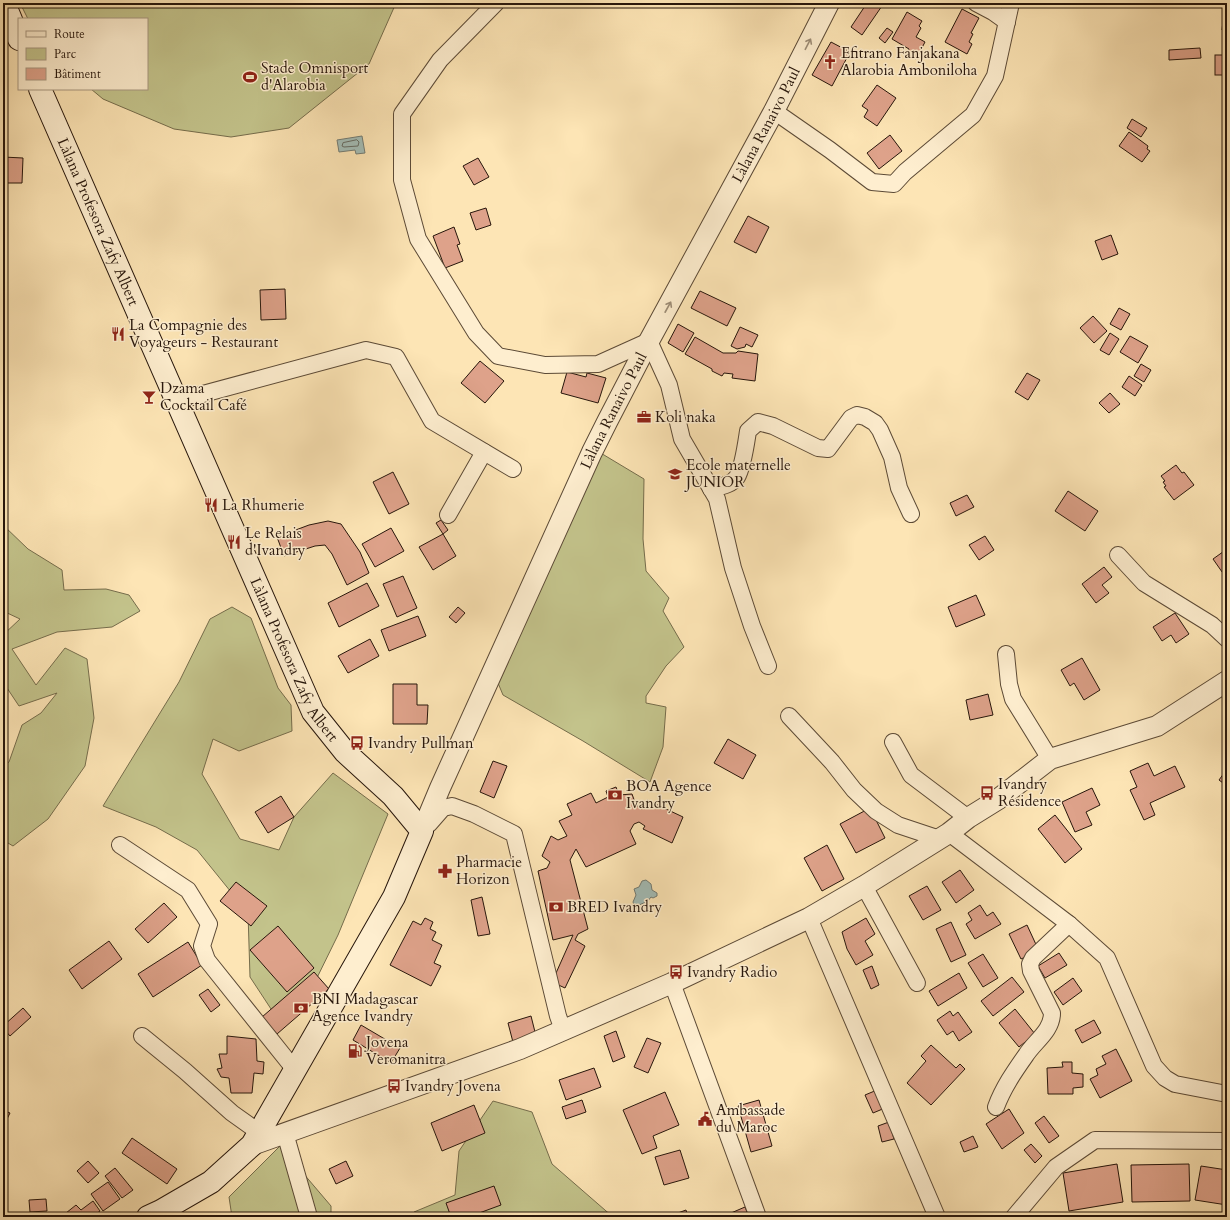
<svg xmlns="http://www.w3.org/2000/svg" width="1230" height="1220" font-family="Cardo,serif">
<rect width="100%" height="100%" fill="#fde5b5"/>
<filter id="stains"><feTurbulence type="fractalNoise" baseFrequency=".005" numOctaves="4"/><feColorMatrix values="0 0 0 0 .2 0 0 0 0 .09 0 0 0 0 .02 0 0 0 .5 -.17"/></filter>
<radialGradient id="worn" r=".72"><stop offset=".6" stop-color="#630" stop-opacity="0"/><stop offset="1" stop-color="#630" stop-opacity=".3"/></radialGradient>
<!-- green -->
<g fill="#c3c38b" stroke="#756c4b">
<path d="M20,3H396L369,64L289,128L231,137L174,129L103,99L91,89H147V19H28Z"/>
<path d="M599,452L644,479L643,539L646,571L669,598L663,611L684,647L666,666L646,696V703L666,707L663,747L650,782L583,741L503,695L498,683Z"/>
<path d="M3,525L28,549L62,570L64,590L106,589L129,595L140,611L112,627L57,632L12,649L36,685L65,648L87,659L94,718L85,766L48,819L13,846L3,840V766L9,762L22,725L41,713L57,693L19,706L3,682V635L20,619L3,611Z"/>
<path d="M232,607L251,618L278,688L291,705L292,731L239,751L213,739L202,774L240,839L279,850L294,817L333,773L388,814L338,935L309,994L273,1012L250,977L248,913L197,850L156,827L103,806L179,682L210,619Z"/>
<path d="M493,1101L532,1112L552,1164L613,1217H415L414,1212L455,1195L459,1151Z"/>
<path d="M280,1146L331,1206V1217H232L229,1197Z"/>
</g>
<!-- water -->
<g fill="#a3bdb7" stroke="#717a72">
<path d="M362,136L365,153L356,154L355,150L339,152L337,140Z"/>
<path d="M646,880L651,884L652,890L657,893V896L653,898L651,897L647,902H646L639,905L637,908H635L633,902L636,895L634,889L639,887L642,881Z"/>
</g>
<g fill="none" stroke-linecap="round" stroke-linejoin="round">
<!-- shore -->
<path stroke="#656a61" stroke-width="1" d="M357,140L359,142L358,146L344,147L342,146L343,143Z"/>
</g>
<!-- building -->
<g fill="#dea28a" stroke="#27160b">
<path d="M867,3H884L862,35L851,27Z"/>
<path d="M962,9L979,18L971,33L973,34L969,42L972,44L967,54L945,42Z"/>
<path d="M907,12L922,21L919,26L921,28L916,37L925,42L916,59L907,54L909,49L892,39Z"/>
<path d="M1224,12H1227V30H1222Z"/>
<path d="M887,28L893,32L885,43L879,38Z"/>
<path d="M831,42L850,52L832,86L812,75Z"/>
<path d="M1200,48L1201,58L1169,60V50Z"/>
<rect x="1215" y="55" width="11" height="20"/>
<path d="M877,85L896,98L877,126L864,117L868,110L862,106Z"/>
<path d="M1132,119L1147,128L1141,137L1127,128Z"/>
<path d="M1129,132L1148,146L1147,149L1150,151L1142,162L1119,146Z"/>
<path d="M890,135L902,151L879,169L867,153Z"/>
<path d="M3,157L23,158L22,183H3Z"/>
<path d="M478,158L489,177L474,185L463,166Z"/>
<path d="M486,208L491,225L476,230L470,213Z"/>
<path d="M748,216L769,227L756,253L734,242Z"/>
<path d="M454,227L460,244L457,245L463,261L445,268L433,236Z"/>
<path d="M1111,235L1118,254L1102,260L1095,241Z"/>
<path d="M285,289L286,319L261,320L260,290Z"/>
<path d="M700,291L736,308L727,326L691,308Z"/>
<path d="M1119,308L1130,314L1121,330L1110,324Z"/>
<path d="M1093,316L1107,331L1094,343L1080,328Z"/>
<path d="M678,324L694,333L683,352L668,343Z"/>
<path d="M740,327L758,335L752,347L746,344L745,347L737,349L731,346Z"/>
<path d="M1110,333L1119,339L1109,355L1100,350Z"/>
<path d="M1130,336L1148,346L1138,363L1120,352Z"/>
<path d="M695,337L723,353H736L738,351L758,354L755,381L732,378L733,374L724,373L722,376L712,371V369L685,354Z"/>
<path d="M480,361L504,381L485,403L461,383Z"/>
<path d="M1141,364L1151,370L1144,382L1134,376Z"/>
<path d="M567,372L586,377L587,373L606,378L598,403L561,393Z"/>
<path d="M1027,373L1040,380L1028,400L1015,392Z"/>
<path d="M1129,376L1142,385L1135,396L1122,387Z"/>
<path d="M1110,393L1120,404L1109,413L1099,403Z"/>
<path d="M1176,465L1182,473L1184,472L1194,485L1174,500L1164,487L1166,486L1163,482L1165,481L1161,476Z"/>
<path d="M393,472L409,504L389,514L373,482Z"/>
<path d="M1068,491L1098,511L1085,531L1055,511Z"/>
<path d="M967,495L974,507L956,516L950,503Z"/>
<path d="M441,520L448,530L443,534L436,523Z"/>
<path d="M328,521L341,524L360,552L369,573L347,585L332,554L325,545L315,546L284,556L277,537L309,525Z"/>
<path d="M391,528L404,551L375,567L362,544Z"/>
<path d="M443,534L456,556L433,570L419,547Z"/>
<path d="M985,536L994,550L979,560L969,545Z"/>
<path d="M1227,549V579L1213,559Z"/>
<path d="M1104,567L1112,577L1102,585L1109,593L1096,603L1082,584Z"/>
<path d="M403,576L417,608L397,617L383,584Z"/>
<path d="M367,583L379,606L339,627L328,603Z"/>
<path d="M976,595L985,615L956,627L948,607Z"/>
<path d="M458,607L465,613L456,623L449,617Z"/>
<path d="M1175,613L1189,634L1176,643L1171,635L1162,641L1153,627Z"/>
<path d="M418,616L426,636L389,651L381,630Z"/>
<path d="M370,639L379,656L348,673L338,656Z"/>
<path d="M1082,658L1100,690L1084,700L1074,683L1070,686L1061,670Z"/>
<path d="M393,684H417V705H428L427,724H393Z"/>
<path d="M988,694L993,715L970,720L966,700Z"/>
<path d="M728,739L756,755L743,779L714,763Z"/>
<path d="M493,761L507,766L494,798L480,792Z"/>
<path d="M1148,763L1154,776L1175,766L1185,787L1150,803L1155,815L1144,820L1130,790L1137,787L1130,771Z"/>
<path d="M1227,769V786L1219,780Z"/>
<path d="M616,787L619,795L632,794L636,805L642,809L647,800L683,817L672,843L643,829L645,826L639,822L634,824L630,831L636,844L586,867L576,849L570,860L588,929L578,934L575,940L585,946L565,988L552,982L573,935L553,940L538,871L547,868L550,862L542,856L551,836L558,840L567,836L559,821L572,815L567,804L591,793L596,803L608,797L606,791Z"/>
<path d="M1092,788L1100,805L1086,812L1092,825L1075,832L1062,802Z"/>
<path d="M281,796L294,817L268,833L255,812Z"/>
<path d="M870,808L885,838L856,853L840,824Z"/>
<path d="M1055,815L1082,849L1065,863L1038,829Z"/>
<path d="M827,845L844,879L822,891L804,858Z"/>
<path d="M960,870L974,890L956,903L942,882Z"/>
<path d="M236,882L267,906L251,926L220,901Z"/>
<path d="M927,886L941,910L923,920L909,896Z"/>
<path d="M482,897L490,934L478,936L471,900Z"/>
<path d="M164,903L177,917L148,943L135,929Z"/>
<path d="M980,905L987,916L993,912L1001,924L975,939L966,924L972,920L968,913Z"/>
<path d="M425,918L433,922L430,929L436,932L432,940L442,945L434,963L441,966L431,986L390,965L413,921L421,925Z"/>
<path d="M866,918L875,934L865,941L873,955L856,965L847,949L842,932Z"/>
<path d="M951,922L966,955L951,962L936,929Z"/>
<path d="M1027,925L1039,951L1021,959L1009,934Z"/>
<path d="M278,926L314,968L287,992L250,950Z"/>
<path d="M109,941L122,959L82,989L69,970Z"/>
<path d="M188,942L202,965L153,997L138,974Z"/>
<path d="M1059,953L1067,965L1045,978L1038,966Z"/>
<path d="M983,954L998,978L983,987L968,963Z"/>
<path d="M872,966L879,985L871,989L863,970Z"/>
<path d="M314,972L329,989L277,1034L262,1017Z"/>
<path d="M959,973L967,988L938,1006L929,991Z"/>
<path d="M1012,977L1024,992L993,1016L981,1001Z"/>
<path d="M1073,978L1082,991L1063,1005L1054,992Z"/>
<path d="M208,989L220,1005L211,1012L199,995Z"/>
<path d="M23,1008L31,1017L10,1036L3,1028V1026Z"/>
<path d="M1015,1009L1035,1034L1019,1047L999,1023Z"/>
<path d="M950,1011L953,1016L958,1012L972,1032L959,1041L953,1031L947,1035L937,1020Z"/>
<path d="M531,1016L537,1040L514,1046L508,1023Z"/>
<path d="M1094,1020L1101,1033L1082,1043L1075,1030Z"/>
<path d="M361,1025L400,1048L391,1063L353,1040Z"/>
<path d="M616,1031L625,1057L613,1062L604,1036Z"/>
<path d="M227,1036L256,1039L257,1061L264,1062L263,1074L254,1073L252,1093H231L229,1078L221,1077L217,1069L222,1068L219,1054H227Z"/>
<path d="M647,1038L661,1043L648,1073L634,1067Z"/>
<path d="M931,1045L956,1068L960,1064L965,1069L931,1105L907,1083L926,1061L921,1056Z"/>
<path d="M1116,1049L1132,1081L1100,1098L1090,1079L1098,1075L1096,1069L1106,1064L1102,1056Z"/>
<path d="M1062,1062H1072V1073L1083,1074V1087L1073,1088V1094H1048L1047,1068L1063,1067Z"/>
<path d="M594,1068L601,1087L566,1100L559,1080Z"/>
<path d="M877,1090L885,1108L873,1113L865,1095Z"/>
<path d="M665,1092L679,1125L653,1136L657,1148L642,1154L623,1110Z"/>
<path d="M582,1100L586,1112L566,1119L562,1107Z"/>
<path d="M759,1100L772,1146L751,1152L738,1106Z"/>
<path d="M474,1105L485,1133L442,1151L431,1123Z"/>
<path d="M1009,1109L1024,1133L1002,1149L986,1124Z"/>
<path d="M3,1110L10,1113L3,1127Z"/>
<path d="M1044,1116L1059,1136L1049,1143L1035,1123Z"/>
<path d="M889,1122L894,1139L882,1142L878,1126Z"/>
<path d="M973,1136L978,1147L964,1152L960,1142Z"/>
<path d="M132,1138L177,1169L167,1184L122,1153Z"/>
<path d="M1031,1144L1042,1156L1035,1163L1024,1150Z"/>
<path d="M680,1150L689,1178L664,1185L655,1157Z"/>
<path d="M88,1161L99,1173L88,1183L77,1171Z"/>
<path d="M346,1161L353,1176L336,1184L329,1169Z"/>
<path d="M1117,1164L1123,1202L1069,1211L1063,1173Z"/>
<path d="M1189,1164L1190,1201L1132,1202L1131,1165Z"/>
<path d="M1201,1166L1227,1170V1205L1195,1200Z"/>
<path d="M115,1168L133,1190L122,1198L105,1176Z"/>
<path d="M108,1182L120,1199L103,1211L91,1194Z"/>
<path d="M494,1186L501,1205L471,1216V1217H451L446,1203Z"/>
<path d="M46,1199L47,1211L30,1212L29,1200Z"/>
<path d="M93,1201L100,1211L92,1217H69L66,1213L76,1205L81,1210Z"/>
<path d="M745,1207L749,1217H733L731,1213Z"/>
<path d="M686,1210L688,1217H667Z"/>
</g>
<g fill="none" stroke-linecap="round" stroke-linejoin="round">
<defs>
<g id="minor">
<path d="M496,3L440,60L402,114V180L418,239L476,333L498,356L545,365L598,364L649,341L669,385L682,439L717,499L733,568L752,626L768,666"/>
<path d="M976,3L993,12L1007,22"/>
<path d="M774,111L830,150L872,182L894,184L905,172L973,115L995,76L1011,3"/>
<path d="M177,401L366,350L396,357L432,421L513,469"/>
<path d="M711,489C719,487 732,485 737,477C743,467 746,444 748,431L758,422L773,426L818,448L828,449L851,418L857,415L865,417L875,423L880,430L892,457L899,488L911,514"/>
<path d="M448,515L484,452"/>
<path d="M1118,555L1144,583L1212,625L1227,639"/>
<path d="M1006,654L1009,684L1013,699L1050,759"/>
<path d="M789,716L832,762L854,790L876,811L898,825L940,839"/>
<path d="M893,742L911,775L968,818"/>
<path d="M429,824L443,808L452,806L474,814L514,834L558,1016L563,1030"/>
<path d="M949,833L1069,924L1107,958L1154,1066L1165,1078L1175,1084L1227,1094"/>
<path d="M120,845L188,890L209,924L202,946L207,960L295,1070"/>
<path d="M864,886L917,983"/>
<path d="M809,918L937,1217"/>
<path d="M672,983L758,1217"/>
<path d="M142,1036L185,1071L232,1113L260,1133"/>
<path d="M996,1107C1003,1088 1014,1072 1026,1055C1035,1041 1052,1031 1052,1013L1031,971L1030,964L1033,958L1069,924"/>
<path d="M285,1133L309,1217"/>
<path d="M1014,1217L1056,1167L1095,1140L1227,1141"/>
</g>
<g id="tertiary">
<path id="s1" d="M422,831L440,788L592,452L607,422L649,341L774,111L829,3"/>
<path d="M252,1145L520,1049L672,983L809,918L864,886L949,833L968,818L997,800L1050,759L1157,726L1227,681"/>
</g>
<g id="secondary">
<path d="M4,3L19,39"/>
<path id="s2" d="M40,89L313,712L345,752L393,796L422,831L394,897L252,1145L211,1182L161,1211L148,1217"/>
</g>
</defs>
<!-- minor casing -->
<use href="#minor" stroke="#5c4a36" stroke-width="18"/>
<!-- tertiary casing -->
<use href="#tertiary" stroke="#5c4a36" stroke-width="22"/>
<!-- secondary casing -->
<use href="#secondary" stroke="#27160b" stroke-width="24"/>
<!-- minor -->
<use href="#minor" stroke="#feeecf" stroke-width="16"/>
<!-- tertiary -->
<use href="#tertiary" stroke="#feeecf" stroke-width="20"/>
<!-- secondary -->
<use href="#secondary" stroke="#feeecf" stroke-width="22"/>
</g>
<!-- one-way arrows -->
<defs><path id="oneway-shaft" d="M-6 0H5M1.5-3L5.5 0L1.5 3" fill="none" stroke-width="1.6" stroke-linecap="round" stroke-linejoin="round"/></defs>
<g stroke="#9d8d77">
<use href="#oneway-shaft" transform="translate(808 44) rotate(-63)"/>
<use href="#oneway-shaft" transform="translate(668 307) rotate(-61)"/>
</g>
<!-- icons -->
<defs>
<symbol id="church-bare" viewBox="-9 -9 18 18"><path d="M-1.2-6h2.4v3.5h3.3v2.4h-3.3V6h-2.4V-.1h-3.3v-2.4h3.3Z" fill="#8f2418" stroke="#feeecf" stroke-width="2.5" paint-order="stroke"/></symbol>
<symbol id="stadium-bare" viewBox="-9 -9 18 18"><path d="M0-5a6.5 5 0 1 0 0 10a6.5 5 0 1 0 0-10ZM-3.5-1.8h7v3.6h-7Z" fill="#8f2418" stroke="#feeecf" stroke-width="2.5" paint-order="stroke"/></symbol>
<symbol id="restaurant-bare" viewBox="-9 -9 18 18"><path d="M-5-6h1v4h1v-4h1v4h1v-4h1v5L-1.5 .5V6h-2V.5L-5-1ZM5-6V6H3V1.5H1.5Q1.5-4 5-6Z" fill="#8f2418" stroke="#feeecf" stroke-width="2.5" paint-order="stroke"/></symbol>
<symbol id="bar-bare" viewBox="-9 -9 18 18"><path d="M-6-5H6L.8 .8V4.5H3.5V6h-7V4.5H-.8V.8Z" fill="#8f2418" stroke="#feeecf" stroke-width="2.5" paint-order="stroke"/></symbol>
<symbol id="office-bare" viewBox="-9 -9 18 18"><path d="M-6-3h4V-5.5h4V-3h4V5H-6ZM-1-4.5V-3h2v-1.5ZM-6 0V1H6V0Z" fill="#8f2418" stroke="#feeecf" stroke-width="2.5" paint-order="stroke"/></symbol>
<symbol id="school-bare" viewBox="-9 -9 18 18"><path d="M0-5L7-2L0 1L-7-2ZM-4 1L0 2.5L4 1V4Q0 6-4 4Z" fill="#8f2418" stroke="#feeecf" stroke-width="2.5" paint-order="stroke"/></symbol>
<symbol id="bus-bare" viewBox="-9 -9 18 18"><path d="M-5-6H5V4H4V6H2V4H-2V6H-4V4H-5ZM-3.5-4V0h7V-4ZM-3.5 1.2v1.5H-2V1.2ZM2 1.2v1.5H3.5V1.2Z" fill="#8f2418" stroke="#feeecf" stroke-width="2.5" paint-order="stroke"/></symbol>
<symbol id="bank-bare" viewBox="-9 -9 18 18"><path d="M-6-4H6V4H-6ZM0-2.3a2.3 2.3 0 1 0 0 4.6a2.3 2.3 0 1 0 0-4.6Z" fill="#8f2418" stroke="#feeecf" stroke-width="2.5" paint-order="stroke"/></symbol>
<symbol id="pharmacy-bare" viewBox="-9 -9 18 18"><path d="M-2-6h4v4h4v4h-4v4h-4v-4h-4v-4h4Z" fill="#8f2418" stroke="#feeecf" stroke-width="2.5" paint-order="stroke"/></symbol>
<symbol id="fuel-bare" viewBox="-9 -9 18 18"><path d="M-5.5-6h7V0h2V4h1.3V-2.5L3-4.5l.8-.8L6-3V5H2.5V1h-1V6h-7ZM-4.2-4.7v3.2H.2V-4.7Z" fill="#8f2418" stroke="#feeecf" stroke-width="2.5" paint-order="stroke"/></symbol>
<symbol id="civic-bare" viewBox="-9 -9 18 18"><path d="M-.6-6.5H3V-4.5H.6V-3L4-1V1h2V6H-6V1h2V-1L-.6-3ZM-1.2 2.5V6h2.4V2.5Z" fill="#8f2418" stroke="#feeecf" stroke-width="2.5" paint-order="stroke"/></symbol>
</defs>
<g fill-rule="evenodd">
<use href="#church-bare" x="820" y="52" width="20" height="20"/>
<use href="#stadium-bare" x="240" y="67" width="20" height="20"/>
<use href="#restaurant-bare" x="108" y="324" width="20" height="20"/>
<use href="#bar-bare" x="139" y="387" width="20" height="20"/>
<use href="#office-bare" x="634" y="407" width="20" height="20"/>
<use href="#school-bare" x="665" y="464" width="20" height="20"/>
<use href="#restaurant-bare" x="201" y="495" width="20" height="20"/>
<use href="#restaurant-bare" x="224" y="532" width="20" height="20"/>
<use href="#bus-bare" x="347" y="733" width="20" height="20"/>
<use href="#bus-bare" x="977" y="783" width="20" height="20"/>
<use href="#bank-bare" x="605" y="785" width="20" height="20"/>
<use href="#pharmacy-bare" x="435" y="861" width="20" height="20"/>
<use href="#bank-bare" x="546" y="897" width="20" height="20"/>
<use href="#bus-bare" x="666" y="962" width="20" height="20"/>
<use href="#bank-bare" x="291" y="998" width="20" height="20"/>
<use href="#fuel-bare" x="345" y="1041" width="20" height="20"/>
<use href="#bus-bare" x="384" y="1076" width="20" height="20"/>
<use href="#civic-bare" x="695" y="1109" width="20" height="20"/>
</g>
<g text-anchor="middle" dominant-baseline="central" stroke-width="3" stroke-linejoin="round" paint-order="stroke">
<!-- poi labels -->
<g font-size="15" fill="#27160b" stroke="#feeecf" text-anchor="start">
<text x="841" y="53">Efitrano Fanjakana<tspan x="841" dy="17">Alarobia Amboniloha</tspan></text>
<text x="261" y="68">Stade Omnisport<tspan x="261" dy="17">d'Alarobia</tspan></text>
<text x="129" y="325">La Compagnie des<tspan x="129" dy="17">Voyageurs - Restaurant</tspan></text>
<text x="160" y="388">Dzama<tspan x="160" dy="17">Cocktail Café</tspan></text>
<text x="655" y="417">Koli naka</text>
<text x="686" y="465">Ecole maternelle<tspan x="686" dy="17">JUNIOR</tspan></text>
<text x="222" y="505">La Rhumerie</text>
<text x="245" y="533">Le Relais<tspan x="245" dy="17">d'Ivandry</tspan></text>
<text x="368" y="743">Ivandry Pullman</text>
<text x="998" y="784">Ivandry<tspan x="998" dy="17">Résidence</tspan></text>
<text x="626" y="786">BOA Agence<tspan x="626" dy="17">Ivandry</tspan></text>
<text x="456" y="862">Pharmacie<tspan x="456" dy="17">Horizon</tspan></text>
<text x="567" y="907">BRED Ivandry</text>
<text x="687" y="972">Ivandry Radio</text>
<text x="312" y="999">BNI Madagascar<tspan x="312" dy="17">Agence Ivandry</tspan></text>
<text x="366" y="1042">Jovena<tspan x="366" dy="17">Veromanitra</tspan></text>
<text x="405" y="1086">Ivandry Jovena</text>
<text x="716" y="1110">Ambassade<tspan x="716" dy="17">du Maroc</tspan></text>
</g>
<!-- street labels -->
<g font-size="15" fill="#27160b" stroke="#feeecf">
<text stroke="none"><textPath href="#s1" startOffset="786">Làlana Ranaivo Paul</textPath></text>
<text stroke="none"><textPath href="#s2" startOffset="145">Làlana Profesora Zafy Albert</textPath></text>
<text stroke="none"><textPath href="#s1" startOffset="462">Làlana Ranaivo Paul</textPath></text>
<text stroke="none"><textPath href="#s2" startOffset="625">Làlana Profesora Zafy Albert</textPath></text>
</g>
</g>
<!-- margin -->
<rect width="1230" height="1220" fill="none" stroke="#fde5b5" stroke-width="16"/>
<rect x="4" y="4" width="1222" height="1212" fill="none" stroke="#27160b" stroke-width="2"/>
<rect x="8" y="8" width="1214" height="1204" fill="none" stroke="#27160b"/>
<!-- legend -->
<rect x="18" y="18" width="130" height="72" fill="#feeecf" stroke="#a89881"/>
<rect x="26" y="31" width="20" height="6" fill="#feeecf" stroke="#a89881"/>
<text x="54" y="38" font-size="12" fill="#27160b">Route</text>
<rect x="26" y="48" width="20" height="12" fill="#c3c38b" stroke="#a89881"/>
<text x="54" y="58" font-size="12" fill="#27160b">Parc</text>
<rect x="26" y="68" width="20" height="12" fill="#dea28a" stroke="#a89881"/>
<text x="54" y="78" font-size="12" fill="#27160b">Bâtiment</text>
<rect width="100%" height="100%" filter="url(#stains)"/>
<rect width="100%" height="100%" fill="url(#worn)"/>
</svg>
